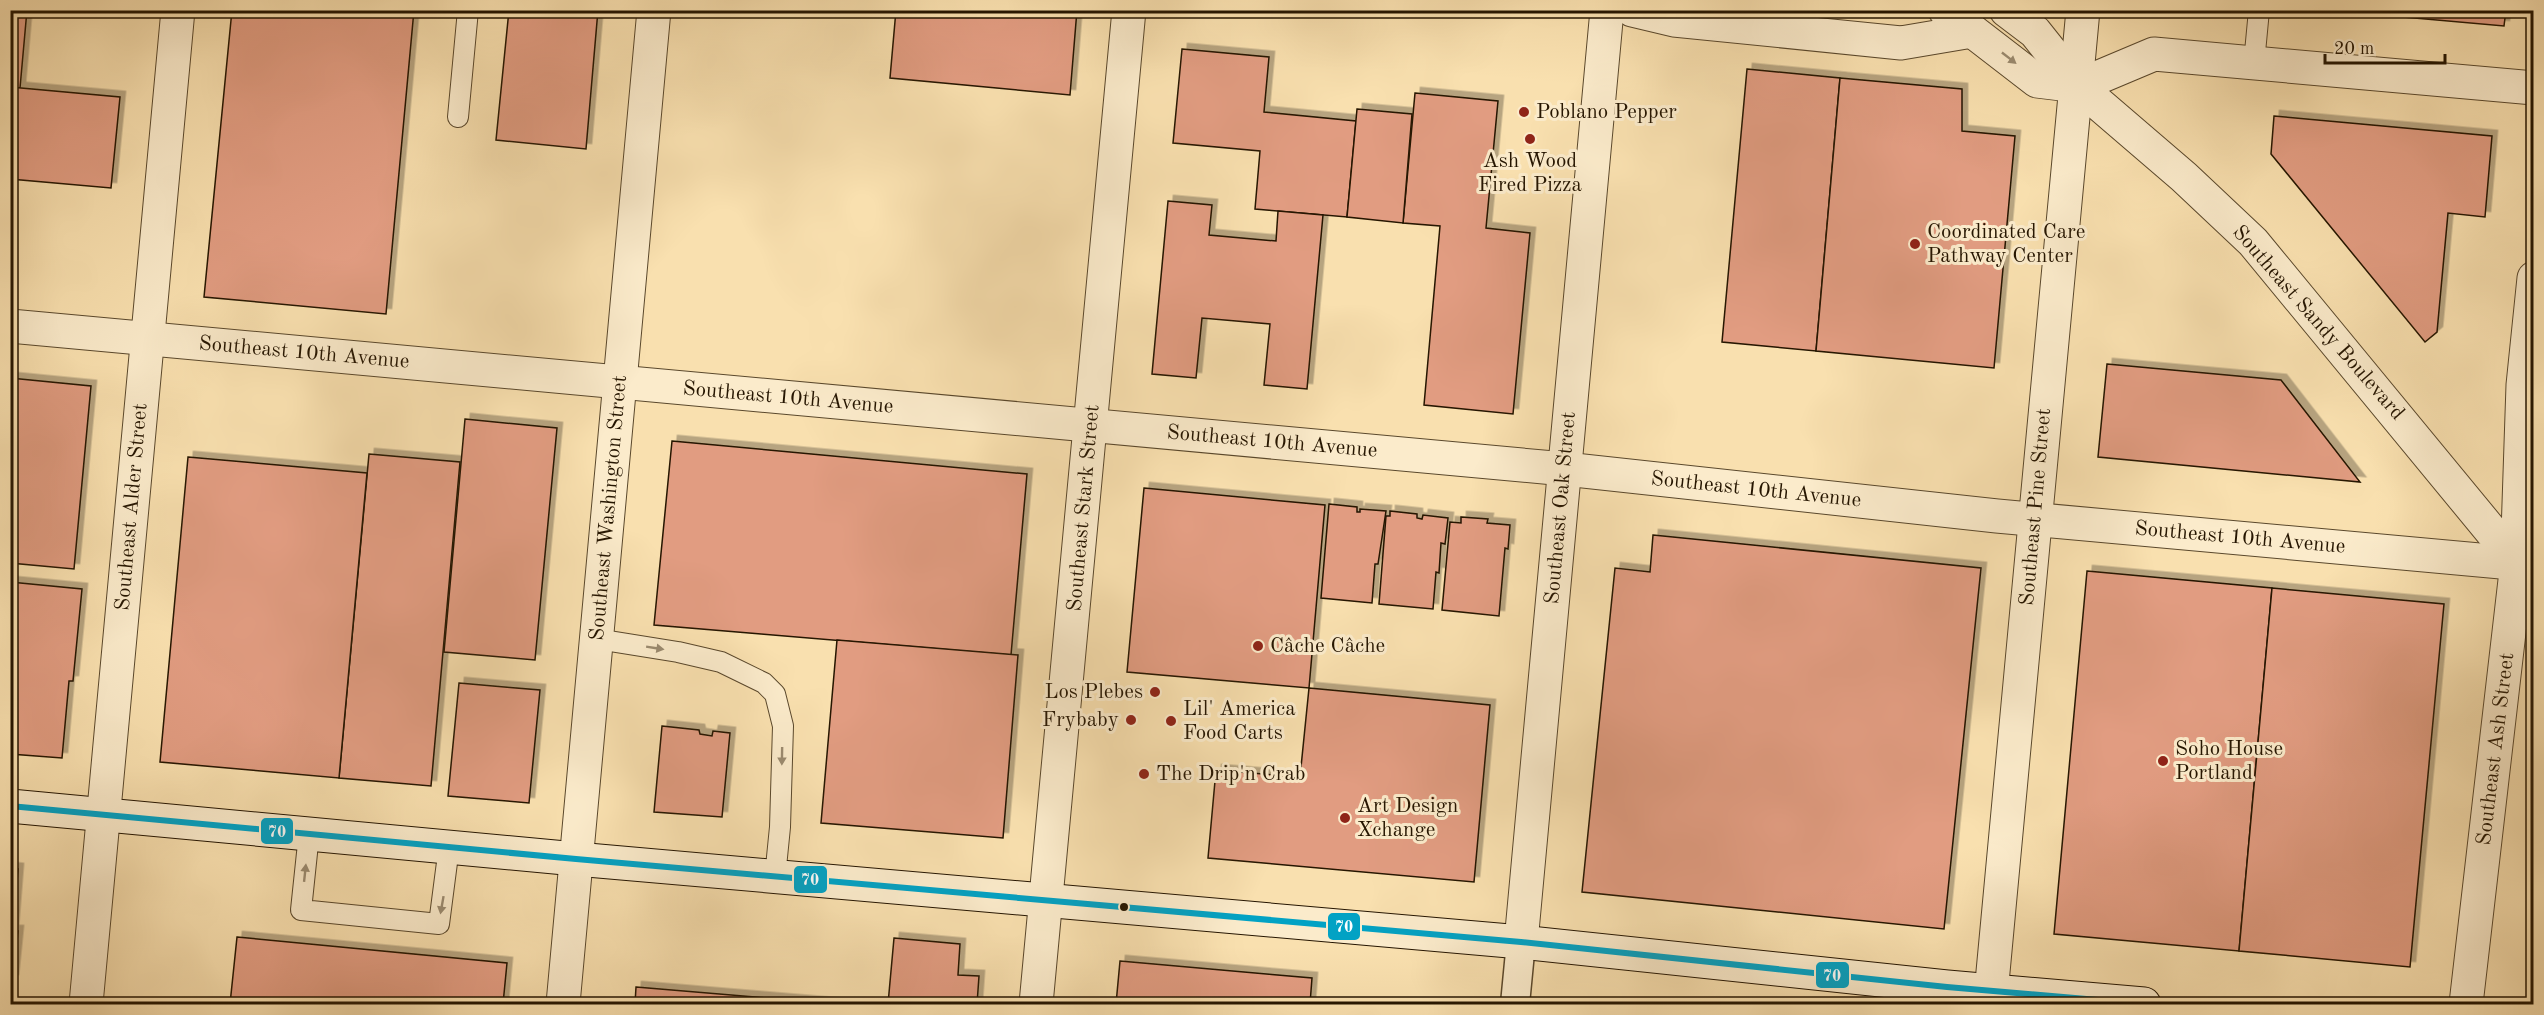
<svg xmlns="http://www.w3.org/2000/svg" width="2544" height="1015" font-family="'Old Standard TT',serif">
<defs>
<filter id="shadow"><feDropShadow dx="5.5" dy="-5.5" stdDeviation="0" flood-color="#0004"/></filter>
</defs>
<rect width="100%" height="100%" fill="#f9e0af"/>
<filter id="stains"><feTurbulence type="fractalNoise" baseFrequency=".00333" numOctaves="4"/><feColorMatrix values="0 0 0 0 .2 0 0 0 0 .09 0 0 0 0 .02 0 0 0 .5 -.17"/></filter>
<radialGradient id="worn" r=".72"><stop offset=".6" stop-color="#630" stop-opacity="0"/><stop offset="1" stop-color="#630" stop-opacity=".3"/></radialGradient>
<!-- building -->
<g fill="#e19c81" stroke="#251500" stroke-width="1.5" filter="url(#shadow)">
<path d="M10,10H27L20,88L10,87Z"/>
<path d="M232,10H414L386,314L204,297Z"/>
<path d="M509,10H598L586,149L496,140Z"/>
<path d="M896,10H1077L1070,95L890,78Z"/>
<path d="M2324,10H2506L2504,26Z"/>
<path d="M1182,49L1269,57L1264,112L1356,121L1347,217L1255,209L1260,151L1173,143Z"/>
<path d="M1747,69L1840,78L1816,351L1722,342Z"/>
<path d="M1840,78L1962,89V131L2015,136L1994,368L1816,351Z"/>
<path d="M10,87L120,97L111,188L10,179Z"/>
<path d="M1415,93L1498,101L1486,228L1530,233L1513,414L1424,405L1440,226L1403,223Z"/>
<path d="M1357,109L1412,114L1403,223L1347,217Z"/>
<path d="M2274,116L2492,136L2485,217L2448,213L2437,332L2425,342L2271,154Z"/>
<path d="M1168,201L1212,205L1209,235L1276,241L1278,211L1323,215L1307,389L1264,385L1270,324L1202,318L1196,378L1152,374Z"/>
<path d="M2107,364L2281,380L2360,482L2098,457Z"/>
<path d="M10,378L91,386L74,569L10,563Z"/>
<path d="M465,419L557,428L535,660L444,652Z"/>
<path d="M672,441L1027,474L1011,655L654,625Z"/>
<path d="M369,454L460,462L431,786L339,778Z"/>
<path d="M188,457L367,473L339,778L160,762Z"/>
<path d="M1144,488L1325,505L1309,688L1127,672Z"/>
<path d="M1329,504L1357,507V512H1360V509L1386,511L1378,564H1375L1372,603L1321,598Z"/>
<path d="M1390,511L1417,514V518L1422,519L1423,515L1448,518L1445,544L1441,543L1439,573L1436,572L1433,609L1379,604L1386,516H1390Z"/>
<path d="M1461,517L1488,519L1487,523L1510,525L1508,549L1505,548L1499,616L1442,610L1450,522L1461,523Z"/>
<path d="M1653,535L1981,568L1944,929L1582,892L1615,568L1650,572Z"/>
<path d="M2087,571L2272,588L2239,951L2054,934Z"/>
<path d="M10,582L82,589L73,681H69L62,758L10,754Z"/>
<path d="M2272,588L2444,604L2410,967L2239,951Z"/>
<path d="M837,640L1018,655L1003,838L821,823Z"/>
<path d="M459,683L540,690L529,803L448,796Z"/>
<path d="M1309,688L1490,705L1474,882L1208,858L1216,770L1300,777Z"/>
<path d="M662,726L699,730L700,734L712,736L713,731L730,733L722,817L654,812Z"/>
<path d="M10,868L18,869L13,931H18L13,980H10Z"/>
<path d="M2534,904V985L2527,977Z"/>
<path d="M237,937L507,963L503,1004H230Z"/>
<path d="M894,938L960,944L958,975L979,976L977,1004H888Z"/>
<path d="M1120,961L1312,978L1310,1004H1116Z"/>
<path d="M636,987L839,1004H635Z"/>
</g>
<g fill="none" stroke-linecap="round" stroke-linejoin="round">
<defs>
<g id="service">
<path d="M2254,63L2259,10"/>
<path d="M458,117L468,10"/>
<path d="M597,639L678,652L721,662L764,683L775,694L783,726L780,827L775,877"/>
<path d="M309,834L301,910L439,924L449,847"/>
</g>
<path id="pedestrian" d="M1515,1004L1521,942"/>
<g id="minor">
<path d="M1632,10L1674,20L1901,43L1972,31"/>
<path d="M2078,86L2154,54L2534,88"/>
<path d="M10,326L1565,469L1997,516L2534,565"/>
<path d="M1521,942L1607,10"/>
<path d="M86,1004L178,10"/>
<path d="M563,1004L654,10"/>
<path d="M1990,1004L2083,10"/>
<path d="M2466,1004L2517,563L2523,385L2534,278"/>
</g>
<g id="tertiary">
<path d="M1945,10L2037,81L2078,86"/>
<path d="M2006,10L2035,32L2078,86L2184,177L2253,242L2534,583"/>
<path d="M1036,1004L1129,10"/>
</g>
<path id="secondary" d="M10,806L576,859L1521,942L1947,987L2144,1004"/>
</defs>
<!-- service casing -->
<use href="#service" stroke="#5a482c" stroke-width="22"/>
<!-- pedestrian casing -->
<use href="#pedestrian" stroke="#5a482c" stroke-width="31"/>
<!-- minor casing -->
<use href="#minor" stroke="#5a482c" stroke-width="35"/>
<!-- tertiary casing -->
<use href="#tertiary" stroke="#5a482c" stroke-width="35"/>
<!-- secondary casing -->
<use href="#secondary" stroke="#251500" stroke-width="35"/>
<!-- service -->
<use href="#service" stroke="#fbebcb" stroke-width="20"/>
<!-- pedestrian -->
<use href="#pedestrian" stroke="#fbebcb" stroke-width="28"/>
<!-- minor -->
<use href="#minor" stroke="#fbebcb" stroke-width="33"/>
<!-- tertiary -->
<use href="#tertiary" stroke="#fbebcb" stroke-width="33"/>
<!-- secondary -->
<use href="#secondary" stroke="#fbebcb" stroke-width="33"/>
<defs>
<path id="bus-1" d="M10,806L576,859L1521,942L1947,987L2144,1004"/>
</defs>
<!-- bus-1 casing -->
<use href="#bus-1" stroke="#fbebcb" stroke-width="10"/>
<!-- bus-1 -->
<use href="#bus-1" stroke="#02a2c4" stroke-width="6"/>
</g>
<!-- one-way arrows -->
<defs><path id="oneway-solid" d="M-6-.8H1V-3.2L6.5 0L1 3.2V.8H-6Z" transform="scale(1.5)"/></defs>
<g fill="#9b8b70">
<use href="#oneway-solid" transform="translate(2009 58) rotate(38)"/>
<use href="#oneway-solid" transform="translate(655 648) rotate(9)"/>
<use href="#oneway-solid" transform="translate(782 756) rotate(91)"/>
<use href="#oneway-solid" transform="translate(305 873) rotate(-84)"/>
<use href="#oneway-solid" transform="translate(442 905) rotate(100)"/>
</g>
<!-- markers -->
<g fill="#8f2418" stroke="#fbebcb" stroke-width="2">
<circle cx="1524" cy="112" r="6"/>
<circle cx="1530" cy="139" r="6"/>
<circle cx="1915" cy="244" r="6"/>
<circle cx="1258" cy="646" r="6"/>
<circle cx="1155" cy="692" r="6"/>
<circle cx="1131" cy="720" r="6"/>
<circle cx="1171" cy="721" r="6"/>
<circle cx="2163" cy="761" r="6"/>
<circle cx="1144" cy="774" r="6"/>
<circle cx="1345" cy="818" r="6"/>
</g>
<circle fill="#251500" stroke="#fbebcb" stroke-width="2" cx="1124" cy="907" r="5"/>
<g text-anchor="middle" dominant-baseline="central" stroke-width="6" stroke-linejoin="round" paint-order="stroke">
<!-- poi labels -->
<g font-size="21" fill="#251500" stroke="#fbebcb" text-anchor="start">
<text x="1536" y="112">Poblano Pepper</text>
<text x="1530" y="161" text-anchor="middle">Ash Wood<tspan x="1530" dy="24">Fired Pizza</tspan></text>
<text x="1927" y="232">Coordinated Care<tspan x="1927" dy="24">Pathway Center</tspan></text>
<text x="1270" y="646">Câche Câche</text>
<text x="1143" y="692" text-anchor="end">Los Plebes</text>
<text x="1183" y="709">Lil' America<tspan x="1183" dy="24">Food Carts</tspan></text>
<text x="1119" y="720" text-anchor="end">Frybaby</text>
<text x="2175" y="749">Soho House<tspan x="2175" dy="24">Portland</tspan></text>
<text x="1156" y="774">The Drip'n Crab</text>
<text x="1357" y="806">Art Design<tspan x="1357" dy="24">Xchange</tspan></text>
</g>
<!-- street labels -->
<g font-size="21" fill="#251500" stroke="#fbebcb">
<text transform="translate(2318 323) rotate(49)">Southeast Sandy Boulevard</text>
<text transform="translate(304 353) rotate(5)">Southeast 10th Avenue</text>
<text transform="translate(788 398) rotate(5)">Southeast 10th Avenue</text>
<text transform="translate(1272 442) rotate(5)">Southeast 10th Avenue</text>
<text transform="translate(1756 490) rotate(6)">Southeast 10th Avenue</text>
<text transform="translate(132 507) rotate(-85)">Southeast Alder Street</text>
<text transform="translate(2036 507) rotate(-85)">Southeast Pine Street</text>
<text transform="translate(609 508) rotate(-85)">Southeast Washington Street</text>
<text transform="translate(1084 508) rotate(-85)">Southeast Stark Street</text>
<text transform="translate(1561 508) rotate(-85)">Southeast Oak Street</text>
<text transform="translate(2240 538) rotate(5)">Southeast 10th Avenue</text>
<text transform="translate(2496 749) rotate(-83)">Southeast Ash Street</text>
</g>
</g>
<g stroke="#fbebcb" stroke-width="2">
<rect x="260" y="817" width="34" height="28" rx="6" fill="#02a2c4"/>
<rect x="793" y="865" width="35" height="29" rx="6" fill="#02a2c4"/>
<rect x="1327" y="912" width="34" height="29" rx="6" fill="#02a2c4"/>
<rect x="1815" y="961" width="35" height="28" rx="6" fill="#02a2c4"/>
</g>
<g font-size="16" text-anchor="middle" font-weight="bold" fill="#fff">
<text x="277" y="837">70</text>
<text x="810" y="885">70</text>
<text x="1344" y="932">70</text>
<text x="1832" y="981">70</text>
</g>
<!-- margin -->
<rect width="2544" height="1015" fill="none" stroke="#f9e0af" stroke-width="36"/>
<rect x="12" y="12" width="2520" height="991" fill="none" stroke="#251500" stroke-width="3"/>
<rect x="18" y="18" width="2508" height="979" fill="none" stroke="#251500" stroke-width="1.5"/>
<!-- scale -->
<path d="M2325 54v9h120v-9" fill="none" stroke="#251500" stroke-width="3"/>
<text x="2334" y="54" font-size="18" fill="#251500" stroke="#fbebcb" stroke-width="4.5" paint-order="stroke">20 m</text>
<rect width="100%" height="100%" filter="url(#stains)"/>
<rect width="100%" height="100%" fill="url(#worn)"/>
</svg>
